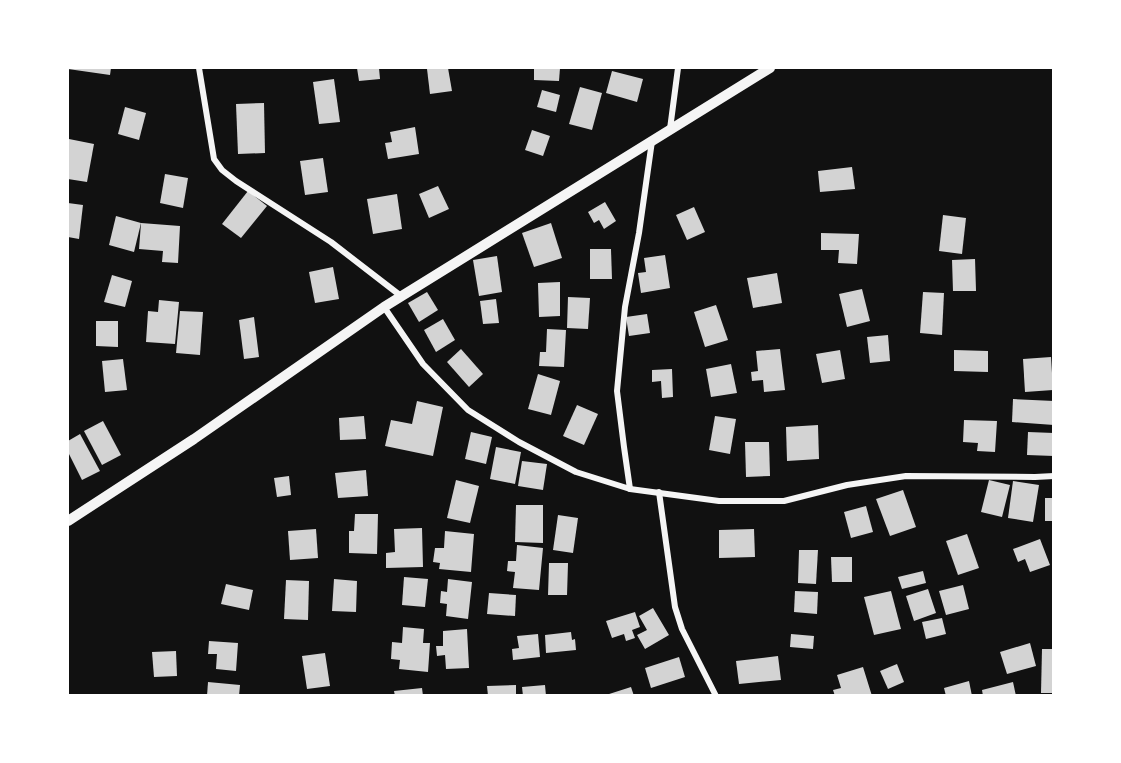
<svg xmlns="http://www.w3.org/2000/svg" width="1121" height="763" font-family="'Nunito Sans',sans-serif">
<rect width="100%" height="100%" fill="#111"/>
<!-- building -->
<g fill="#d3d3d3">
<path d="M68,68H111L110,75L68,69Z"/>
<path d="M357,68H379L380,79L359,81Z"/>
<path d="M436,68H448L452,91L430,94L427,69Z"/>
<path d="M534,68H560L559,81L534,80Z"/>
<path d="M612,71L643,79L637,102L606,93Z"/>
<path d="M334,79L340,122L319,124L313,82Z"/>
<path d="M580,87L602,93L592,130L569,124Z"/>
<path d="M542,90L560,95L556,112L537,107Z"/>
<path d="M264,103L265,153L238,154L236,104Z"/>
<path d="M125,107L146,113L139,140L118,134Z"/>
<path d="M415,127L419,154L388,159L385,143L392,142L390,132Z"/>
<path d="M532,130L550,136L543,156L525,150Z"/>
<path d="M69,139L94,144L87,182L68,179V149Z"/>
<path d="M323,158L328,192L305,195L300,161Z"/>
<path d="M852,167L855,189L820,192L818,171Z"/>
<path d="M165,174L188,178L183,208L160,203Z"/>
<path d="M438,186L449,209L429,218L419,194Z"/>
<path d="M248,191L267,206L241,238L222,224Z"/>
<path d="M397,194L402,229L373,234L367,199Z"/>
<path d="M605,202L616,221L604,229L599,220L594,223L588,212Z"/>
<path d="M68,203L83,205L79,239L68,237Z"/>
<path d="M694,207L705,232L687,240L676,215Z"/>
<path d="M943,215L966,218L962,254L939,251Z"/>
<path d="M116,216L141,223L134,252L109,245Z"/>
<path d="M141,223L180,226L178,263L162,262L163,251L139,249Z"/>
<path d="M551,223L562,258L534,267L522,233Z"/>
<path d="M821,233L859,234L857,264L838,263L839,250H821Z"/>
<path d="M590,249H611L612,279H590Z"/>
<path d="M665,255L670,288L641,293L638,273L646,272L644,258Z"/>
<path d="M497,256L502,292L479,296L473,260Z"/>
<path d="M975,259L976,291H953L952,260Z"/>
<path d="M333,267L339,299L315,303L309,272Z"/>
<path d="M777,273L782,303L753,308L747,278Z"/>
<path d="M112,275L132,281L125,307L104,302Z"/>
<path d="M560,282V316L539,317L538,283Z"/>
<path d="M862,289L870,321L847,327L839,294Z"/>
<path d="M427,292L438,310L419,322L408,303Z"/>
<path d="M923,292L944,293L942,335L920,333Z"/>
<path d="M568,297L590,298L588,329L567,328Z"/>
<path d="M496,299L499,323L483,324L480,301Z"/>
<path d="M159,300L179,302L175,344L146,342L148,311L158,312Z"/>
<path d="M716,305L728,340L705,347L694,312Z"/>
<path d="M180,311L203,312L200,355L176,353Z"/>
<path d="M647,314L650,333L629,336L626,317Z"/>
<path d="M254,317L259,357L244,359L239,320Z"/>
<path d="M443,319L455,340L436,352L424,330Z"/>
<path d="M96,321H118V347L96,346Z"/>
<path d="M547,329L566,330L564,367L539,366L540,352H546Z"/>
<path d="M888,335L890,361L870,363L867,337Z"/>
<path d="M461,349L483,374L469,387L447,362Z"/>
<path d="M780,349L785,390L764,392L763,380L752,381L751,372L758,371L756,351Z"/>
<path d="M840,350L845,379L822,383L816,354Z"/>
<path d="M954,350L988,351V372L954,371Z"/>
<path d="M1051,357L1053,390L1025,392L1023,359Z"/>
<path d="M123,359L127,390L105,392L102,361Z"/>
<path d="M731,364L737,393L711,397L706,369Z"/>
<path d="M672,369L673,397L662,398L661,381L652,382V370Z"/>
<path d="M538,374L560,381L551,415L528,409Z"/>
<path d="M1013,399L1054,401V425L1012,422Z"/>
<path d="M417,401L443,407L433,456L385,446L391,420L412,424Z"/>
<path d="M577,405L598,414L584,445L563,436Z"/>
<path d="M364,416L366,439L340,440L339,418Z"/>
<path d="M715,416L736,419L730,454L709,450Z"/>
<path d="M964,420L997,421L995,452L977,451L978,443L963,442Z"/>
<path d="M103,421L121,455L102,465L84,431Z"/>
<path d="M818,425L819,459L787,461L786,427Z"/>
<path d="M471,432L492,437L486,464L465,459Z"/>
<path d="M1028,432L1054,433V456L1027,455Z"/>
<path d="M80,434L100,471L82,480L68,452V441Z"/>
<path d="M745,442H769L770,476L746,477Z"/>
<path d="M496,447L521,452L515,484L490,479Z"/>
<path d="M522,461L547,464L543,490L518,486Z"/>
<path d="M366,470L368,496L338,498L335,473Z"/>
<path d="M289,476L291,495L277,497L274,478Z"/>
<path d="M456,480L479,486L470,523L447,518Z"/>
<path d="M989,480L1010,485L1002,517L981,512Z"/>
<path d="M1013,481L1039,485L1033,522L1008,518Z"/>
<path d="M903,490L916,527L890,536L876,499Z"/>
<rect x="1045" y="498" width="9" height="23"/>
<path d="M516,505H543V543L515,542Z"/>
<path d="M866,506L873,532L851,538L844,512Z"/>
<path d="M355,514H378L377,554L349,553V531H354Z"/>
<path d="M558,515L578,518L573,553L553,550Z"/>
<path d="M422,528L423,567L386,568V553L395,552L394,529Z"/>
<path d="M316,529L318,558L290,560L288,531Z"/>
<path d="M754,529L755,557L719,558V530Z"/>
<path d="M445,531L474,534L471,572L439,569L440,563L433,562L435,548H444Z"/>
<path d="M967,534L979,568L958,575L946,541Z"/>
<path d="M1040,539L1050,565L1030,572L1025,559L1018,562L1013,549Z"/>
<path d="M517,545L543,548L539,590L513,588L515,572L507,571L508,561H516Z"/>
<path d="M799,550H818L816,584L798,583Z"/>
<path d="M831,557H852V582H832Z"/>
<path d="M549,563H568L567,595H548Z"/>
<path d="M923,571L926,583L902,589L898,577Z"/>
<path d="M404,577L428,579L425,607L402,605Z"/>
<path d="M334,579L357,581L356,612L332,611Z"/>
<path d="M448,579L472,582L468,619L446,616L447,604L440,603L441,591L447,592Z"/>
<path d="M286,580L309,581L308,620L284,619Z"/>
<path d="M226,584L253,590L249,610L221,604Z"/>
<path d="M963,585L969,609L946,615L939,591Z"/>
<path d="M928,589L936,613L914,621L906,596Z"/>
<path d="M795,591L818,592L817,614L794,612Z"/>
<path d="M891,591L901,629L874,635L864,597Z"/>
<path d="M489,593L516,595L515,616L487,614Z"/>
<path d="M653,608L669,635L645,649L637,635L647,630L639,616Z"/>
<path d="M635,612L640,627L632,630L635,638L626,641L624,634L612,638L606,621Z"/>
<path d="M942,618L946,634L926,639L922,622Z"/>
<path d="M403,627L424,629L423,643H430L428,672L399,669L400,660L391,659L392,642L402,643Z"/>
<path d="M467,629L469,668L446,669L445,655L437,656L436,646H443V631Z"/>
<path d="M571,632L572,640L575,639L576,650L546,653L545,635Z"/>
<path d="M538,634L540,657L513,660L512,649L519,648L517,636Z"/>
<path d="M791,634L814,636L813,649L790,647Z"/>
<path d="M209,641L238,643L236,671L216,669L217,654H208Z"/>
<path d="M1030,643L1036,666L1007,674L1000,652Z"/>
<path d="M1042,649H1054V693H1041Z"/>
<path d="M176,651L177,676L154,677L152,652Z"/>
<path d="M325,653L330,686L307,689L302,656Z"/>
<path d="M778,656L781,680L739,684L736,661Z"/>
<path d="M679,657L685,677L651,688L645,668Z"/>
<path d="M897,664L904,682L888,689L880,671Z"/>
<path d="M863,667L872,696H835L833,690L841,688L837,675Z"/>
<path d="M969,681L972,696H946L944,688Z"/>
<path d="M208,682L240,685L239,696H207Z"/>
<path d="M1013,682L1016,696H983L982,690Z"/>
<path d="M516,685V696H488L487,686Z"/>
<path d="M545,685L546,696H523L522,687Z"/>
<path d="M631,687L634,696H606V695Z"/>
<path d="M422,688L423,696H395L394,691Z"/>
</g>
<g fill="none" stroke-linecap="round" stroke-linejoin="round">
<!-- minor -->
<g stroke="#f5f5f5" stroke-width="6">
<path d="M199,68L214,159L222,170L236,181L331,242L401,296"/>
<path d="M670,129L678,68"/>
<path d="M384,307L423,364L468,410L519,442L576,472L630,489L719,501H784L847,485L906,476L1035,477L1054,476"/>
<path d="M630,489L624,447L617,391L625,307L639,233L652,141"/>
<path d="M659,492L675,607L682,629L716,696"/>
</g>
<!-- tertiary -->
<path stroke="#f5f5f5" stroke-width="10" d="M68,521L194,439L384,307L770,68"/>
</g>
<!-- border -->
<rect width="1121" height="763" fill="none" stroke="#ffffff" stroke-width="138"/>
</svg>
